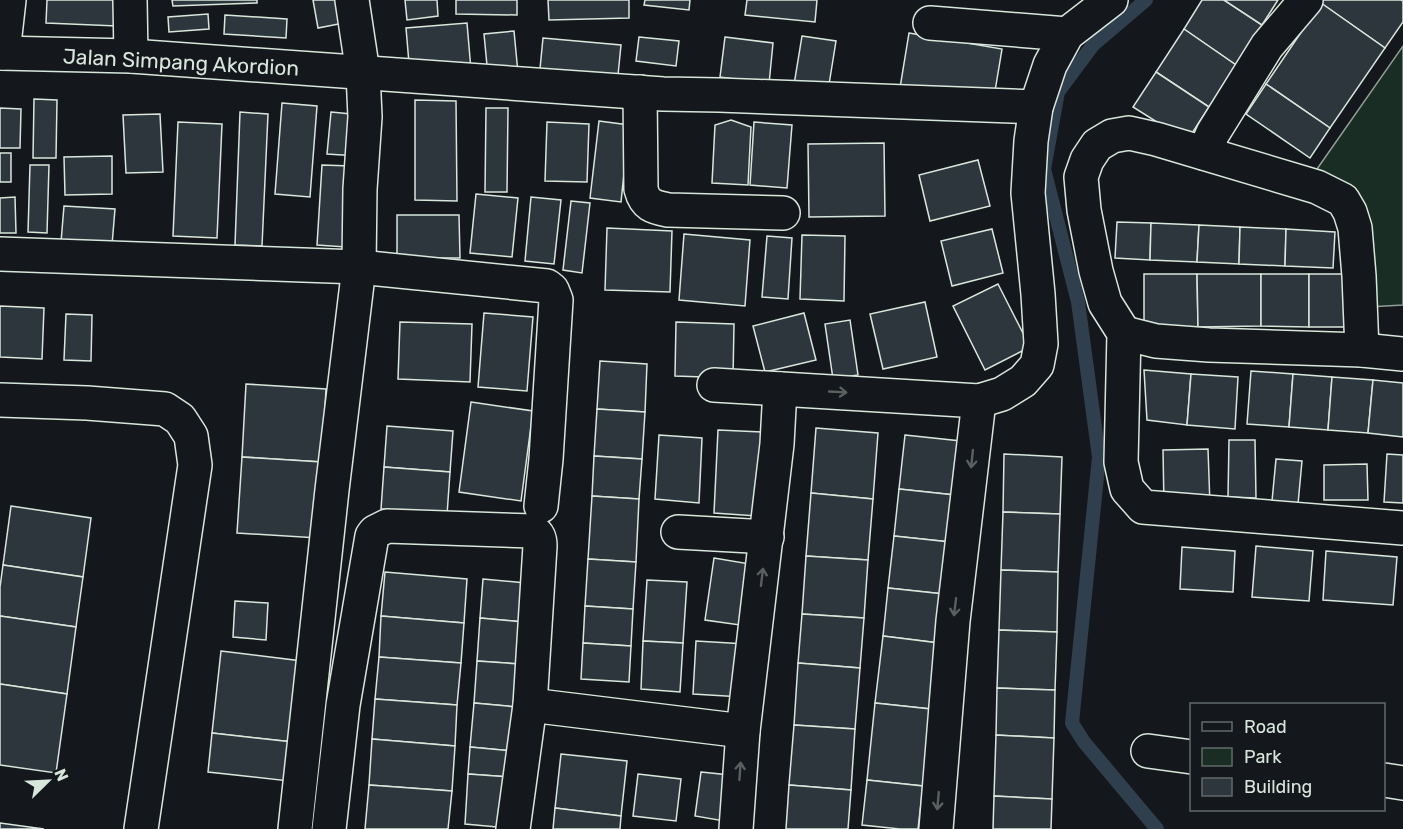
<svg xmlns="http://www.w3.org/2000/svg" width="1403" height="829" font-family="Rubik,sans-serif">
<rect width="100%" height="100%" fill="#14181c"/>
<!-- green -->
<path fill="#1a2d24" stroke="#939e99" stroke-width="1.5" d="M1403,46V305L1368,307L1358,207L1342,181L1317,169Z"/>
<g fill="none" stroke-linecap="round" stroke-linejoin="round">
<!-- stream -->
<path stroke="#2f3f4d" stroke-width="14" d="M1146,0L1093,45L1058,92L1044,169L1078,302L1099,457L1072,723L1084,742L1157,829"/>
</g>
<!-- building -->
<g fill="#2c363c" stroke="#d8e6dc" stroke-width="1.5">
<path d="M47,0H118L117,26L46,23Z"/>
<path d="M172,0H257V3L173,6Z"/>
<path d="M313,0H350L354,21L318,28Z"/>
<path d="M405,0H437L438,16L407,20Z"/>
<path d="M456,0H517V15L456,14Z"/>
<path d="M548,0H629V18L549,20Z"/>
<path d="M645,0H690L689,10L644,5Z"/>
<path d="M747,0H817L815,22L745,15Z"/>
<path d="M1202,0H1224L1262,25L1236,65L1184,29Z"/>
<path d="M1224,0H1278L1262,25Z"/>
<path d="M1323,0H1401L1403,1V22L1385,48L1321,3Z"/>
<path d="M1321,3L1385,48L1330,128L1266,84Z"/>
<path d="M208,14L209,29L169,32L168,17Z"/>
<path d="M225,15L287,19L286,38L224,34Z"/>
<path d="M467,23L471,70L410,75L406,28Z"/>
<path d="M1184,29L1236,65L1209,107L1156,72Z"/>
<path d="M514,31L518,73L488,76L484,34Z"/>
<path d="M909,33L1002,49L993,103L900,88Z"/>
<path d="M802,36L836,41L827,97L793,91Z"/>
<path d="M639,37L679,41L676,66L636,61Z"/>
<path d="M725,37L773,43L769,84L720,77Z"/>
<path d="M543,38L621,45L617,85L539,79Z"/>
<path d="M1156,72L1209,107L1187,141L1133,107Z"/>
<path d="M1266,84L1330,128L1310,158L1246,114Z"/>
<path d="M34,99L57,100L56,158H33Z"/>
<path d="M415,100L456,101L457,201L415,200Z"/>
<path d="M282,103L317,106L310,197L275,194Z"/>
<path d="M0,108L21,109L20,148H0Z"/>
<path d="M486,108H508L507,192H485Z"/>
<path d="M240,112L268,114L262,246L235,245Z"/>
<path d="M331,112L362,115L358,156L327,154Z"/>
<path d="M160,114L163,172L126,173L123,115Z"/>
<path d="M731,120L751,127L748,185L712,183L715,125Z"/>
<path d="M599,121L629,125L621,202L590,198Z"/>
<path d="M178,122L222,124L217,238L173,236Z"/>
<path d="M547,122L589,124L587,182L545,181Z"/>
<path d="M754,122L792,125L787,188L750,185Z"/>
<path d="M884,143L885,216L809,217L808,144Z"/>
<rect x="0" y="153" width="11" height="29"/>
<path d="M112,156V194L65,195L64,157Z"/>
<path d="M978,160L990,206L930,221L919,175Z"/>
<path d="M30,165H49L47,233L28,232Z"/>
<path d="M322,165L351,166L346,247L317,245Z"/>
<path d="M476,194L518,198L512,257L470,253Z"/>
<path d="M15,197L16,233H0V198Z"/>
<path d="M531,197L561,200L554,264L525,261Z"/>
<path d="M571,201L590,203L582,273L563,270Z"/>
<path d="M64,206L115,209L112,245L61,242Z"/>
<path d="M397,215H459L460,258H397Z"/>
<path d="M1117,222L1151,223L1150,260L1115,258Z"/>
<path d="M1151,223L1199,225L1197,262L1150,260Z"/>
<path d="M1199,225L1240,227L1239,264L1197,262Z"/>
<path d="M1240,227L1286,229L1285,266L1239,264Z"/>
<path d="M607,228L672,231L670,292L605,290Z"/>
<path d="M992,229L1003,273L952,286L941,241Z"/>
<path d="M1286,229L1335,232L1333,268L1285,266Z"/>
<path d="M684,234L750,240L745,306L679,300Z"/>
<path d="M802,235L845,236L844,301L800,299Z"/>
<path d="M767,236L792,238L788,299L762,297Z"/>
<path d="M1144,274H1197L1198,327L1144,326Z"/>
<path d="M1197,274H1261V326L1198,327Z"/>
<path d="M1261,274H1309V327L1261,326Z"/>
<rect x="1309" y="274" width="39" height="53"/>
<path d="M998,284L1030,347L985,370L953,306Z"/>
<path d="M925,302L937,357L883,369L870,314Z"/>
<path d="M0,306L44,308L42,359L0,357Z"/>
<path d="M484,313L533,317L527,391L478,387Z"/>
<path d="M804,313L816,360L765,372L753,326Z"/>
<path d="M66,314L92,315L91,361L64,360Z"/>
<path d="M850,320L858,375L833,379L825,324Z"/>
<path d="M400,322L472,324L470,382L398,379Z"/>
<path d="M676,322L734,324L733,378L675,376Z"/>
<path d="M600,361L647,364L645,412L597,409Z"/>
<path d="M1144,370L1191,374L1187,425L1147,420Z"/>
<path d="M1251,371L1293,374L1289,427L1247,424Z"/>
<path d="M1191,374L1238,377L1235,429L1187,425Z"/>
<path d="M1293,374L1332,377L1328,430L1289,427Z"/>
<path d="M1332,377L1373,380L1368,433L1328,430Z"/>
<path d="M1373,380L1403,383V437L1368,433Z"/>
<path d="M246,384L326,389L322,462L242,457Z"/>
<path d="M471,402L533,411L521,501L459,492Z"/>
<path d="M597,409L645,412L642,459L594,456Z"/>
<path d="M387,426L453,431L450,472L384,467Z"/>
<path d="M816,428L878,433L873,499L811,493Z"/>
<path d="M718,430L762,432L757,516L714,513Z"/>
<path d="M659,435L702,438L699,503L655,499Z"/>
<path d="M905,435L961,441L955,495L899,489Z"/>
<path d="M1229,440H1255L1256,498L1228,497Z"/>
<path d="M1208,449L1210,505L1164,506L1163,450Z"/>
<path d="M1004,454L1062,457L1060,514L1003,512Z"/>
<path d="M1387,454L1403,455V503L1384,502Z"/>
<path d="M594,456L642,459L639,499L592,496Z"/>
<path d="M242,457L322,462L318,538L237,533Z"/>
<path d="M1276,459L1302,461L1298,504L1272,501Z"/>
<path d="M1367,464L1368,500H1324V465Z"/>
<path d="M384,467L450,472L447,515L381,509Z"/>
<path d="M899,489L955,495L950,542L894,536Z"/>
<path d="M811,493L873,499L868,560L806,556Z"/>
<path d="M592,496L639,499L636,562L588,559Z"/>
<path d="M11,506L91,518L83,577L3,565Z"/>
<path d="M1003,512L1060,514L1058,572L1001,570Z"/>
<path d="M894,536L950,542L944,594L888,588Z"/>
<path d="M1256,546L1313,551L1309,601L1252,597Z"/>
<path d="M1182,547L1235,551L1233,592L1180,589Z"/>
<path d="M1326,551L1397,557L1393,605L1323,600Z"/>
<path d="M806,556L868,560L864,618L802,614Z"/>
<path d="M714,558L756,565L747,626L705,620Z"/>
<path d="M588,559L636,562L633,609L585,606Z"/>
<path d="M3,565L83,577L76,627L0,616V587Z"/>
<path d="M1001,570L1058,572L1057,632L999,630Z"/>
<path d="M385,572L467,579L464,623L381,616Z"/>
<path d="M483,579L526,583L523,622L480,618Z"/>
<path d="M647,580L687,582L683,643L643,641Z"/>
<path d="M888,588L944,594L939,643L883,636Z"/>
<path d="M235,601L268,603L266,640L233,637Z"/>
<path d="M585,606L633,609L631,646L583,643Z"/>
<path d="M802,614L864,618L860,668L798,663Z"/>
<path d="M0,616L76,627L67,694L0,684Z"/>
<path d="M381,616L464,623L461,663L379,657Z"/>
<path d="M480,618L523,622L520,664L477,661Z"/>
<path d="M999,630L1057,632L1055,690L997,688Z"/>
<path d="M883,636L939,643L931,709L875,703Z"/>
<path d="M643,641L683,643L680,692L641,689Z"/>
<path d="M696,641L746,644L742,697L693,694Z"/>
<path d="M583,643L631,646L629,682L581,679Z"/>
<path d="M221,651L302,661L293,742L212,733Z"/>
<path d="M379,657L461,663L457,705L375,699Z"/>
<path d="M477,661L520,664L517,707L474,703Z"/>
<path d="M798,663L860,668L855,729L794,725Z"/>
<path d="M0,684L67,694L56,773L0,765Z"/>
<path d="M997,688L1055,690L1054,738L996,735Z"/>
<path d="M375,699L457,705L455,746L372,739Z"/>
<path d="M474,703L517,707L514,751L470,747Z"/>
<path d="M875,703L931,709L923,786L867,780Z"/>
<path d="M794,725L855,729L851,790L789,785Z"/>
<path d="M212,733L293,742L289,781L208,772Z"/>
<path d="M996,735L1054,738L1052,799L994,796Z"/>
<path d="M372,739L455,746L452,791L369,785Z"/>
<path d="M470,747L514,751L511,777L468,774Z"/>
<path d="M561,754L627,761L621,816L555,808Z"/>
<path d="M701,772L730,775L724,821L695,816Z"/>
<path d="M468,774L511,777L508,828L465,824Z"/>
<path d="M638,774L681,779L676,821L633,816Z"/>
<path d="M867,780L923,786L918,829H900L862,825Z"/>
<path d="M369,785L452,791L448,829H365Z"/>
<path d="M789,785L851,790L848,829H786Z"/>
<path d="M994,796L1052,799L1051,829H993Z"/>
<path d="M555,808L621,816L620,829H553Z"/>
<path d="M0,823L44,829H0Z"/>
</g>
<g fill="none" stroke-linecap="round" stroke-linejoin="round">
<defs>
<g id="minor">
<path d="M130,0L131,56"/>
<path d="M930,23L1067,34"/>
<path d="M0,53L131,56L663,94L719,95L1036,107"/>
<path d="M3,53L9,0"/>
<path d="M640,92L641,189C645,205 653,207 668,210L783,213"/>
<path d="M1204,153L1213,133L1267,46L1306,0"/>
<path d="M0,254L359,267L547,286L552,290L556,300L546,459L541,506"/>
<path d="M1124,333L1156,341L1209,345L1362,350L1403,354"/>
<path d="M1362,350L1359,276L1355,228L1350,212L1343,200L1317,187L1156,139L1129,133L1112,136L1097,145L1087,160L1081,177L1084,210L1096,271L1105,303L1124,333L1121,462L1127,489L1143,507L1403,528"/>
<path d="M714,385L979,401L1002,394L1023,381L1037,365L1041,344L1038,294L1028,193L1031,141L1036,107L1050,65L1067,34L1111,0"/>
<path d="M0,400L87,403L165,409L180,419L191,436L195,465L141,829"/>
<path d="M678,532L767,537"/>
<path d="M530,705L743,731"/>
<path d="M1148,751L1192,757"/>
<path d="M1384,780L1403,783"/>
<path d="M295,829L332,490L359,267L360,189L365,117L363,73L352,0"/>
<path d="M329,829L343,705L372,536L375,532L387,526L533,531C539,535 540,539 540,546L530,705L513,829"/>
<path d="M736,829L743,731L777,444L780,389"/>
<path d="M936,829L953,621L979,401"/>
</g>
</defs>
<!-- minor casing -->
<use href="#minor" stroke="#d8e6dc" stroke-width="36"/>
<!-- minor -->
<use href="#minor" stroke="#14181c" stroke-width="33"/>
</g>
<!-- one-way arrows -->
<defs><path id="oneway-shaft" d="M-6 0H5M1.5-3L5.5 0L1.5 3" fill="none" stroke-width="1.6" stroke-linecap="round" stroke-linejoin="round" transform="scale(1.5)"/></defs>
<g stroke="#59605f">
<use href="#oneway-shaft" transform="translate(838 392) rotate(3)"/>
<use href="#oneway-shaft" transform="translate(972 459) rotate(96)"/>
<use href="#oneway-shaft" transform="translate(762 577) rotate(-83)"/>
<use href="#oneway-shaft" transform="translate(955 607) rotate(97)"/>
<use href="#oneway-shaft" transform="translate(740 771) rotate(-86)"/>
<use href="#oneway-shaft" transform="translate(938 801) rotate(95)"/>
</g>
<g text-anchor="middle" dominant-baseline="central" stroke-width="4.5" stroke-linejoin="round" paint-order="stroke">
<!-- street labels -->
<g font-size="21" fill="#d8e6dc" stroke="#14181c">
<text transform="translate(181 62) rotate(3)">Jalan Simpang Akordion</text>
</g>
</g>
<!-- legend -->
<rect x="1190" y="703" width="195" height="108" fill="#14181c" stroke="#626a69" stroke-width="1.5"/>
<rect x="1202" y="722" width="30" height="9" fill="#14181c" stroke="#626a69" stroke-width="1.5"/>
<text x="1244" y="733" font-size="18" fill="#d8e6dc">Road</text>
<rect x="1202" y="748" width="30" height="18" fill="#1a2d24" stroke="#626a69" stroke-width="1.5"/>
<text x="1244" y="763" font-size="18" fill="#d8e6dc">Park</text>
<rect x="1202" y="778" width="30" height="18" fill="#2c363c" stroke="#626a69" stroke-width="1.5"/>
<text x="1244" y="793" font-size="18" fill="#d8e6dc">Building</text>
<!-- north arrow -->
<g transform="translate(48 781) rotate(66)" stroke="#14181c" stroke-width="4.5" paint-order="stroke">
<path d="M0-4.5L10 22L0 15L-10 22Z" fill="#d8e6dc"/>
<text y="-9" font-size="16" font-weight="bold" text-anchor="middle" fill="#d8e6dc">N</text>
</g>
</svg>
